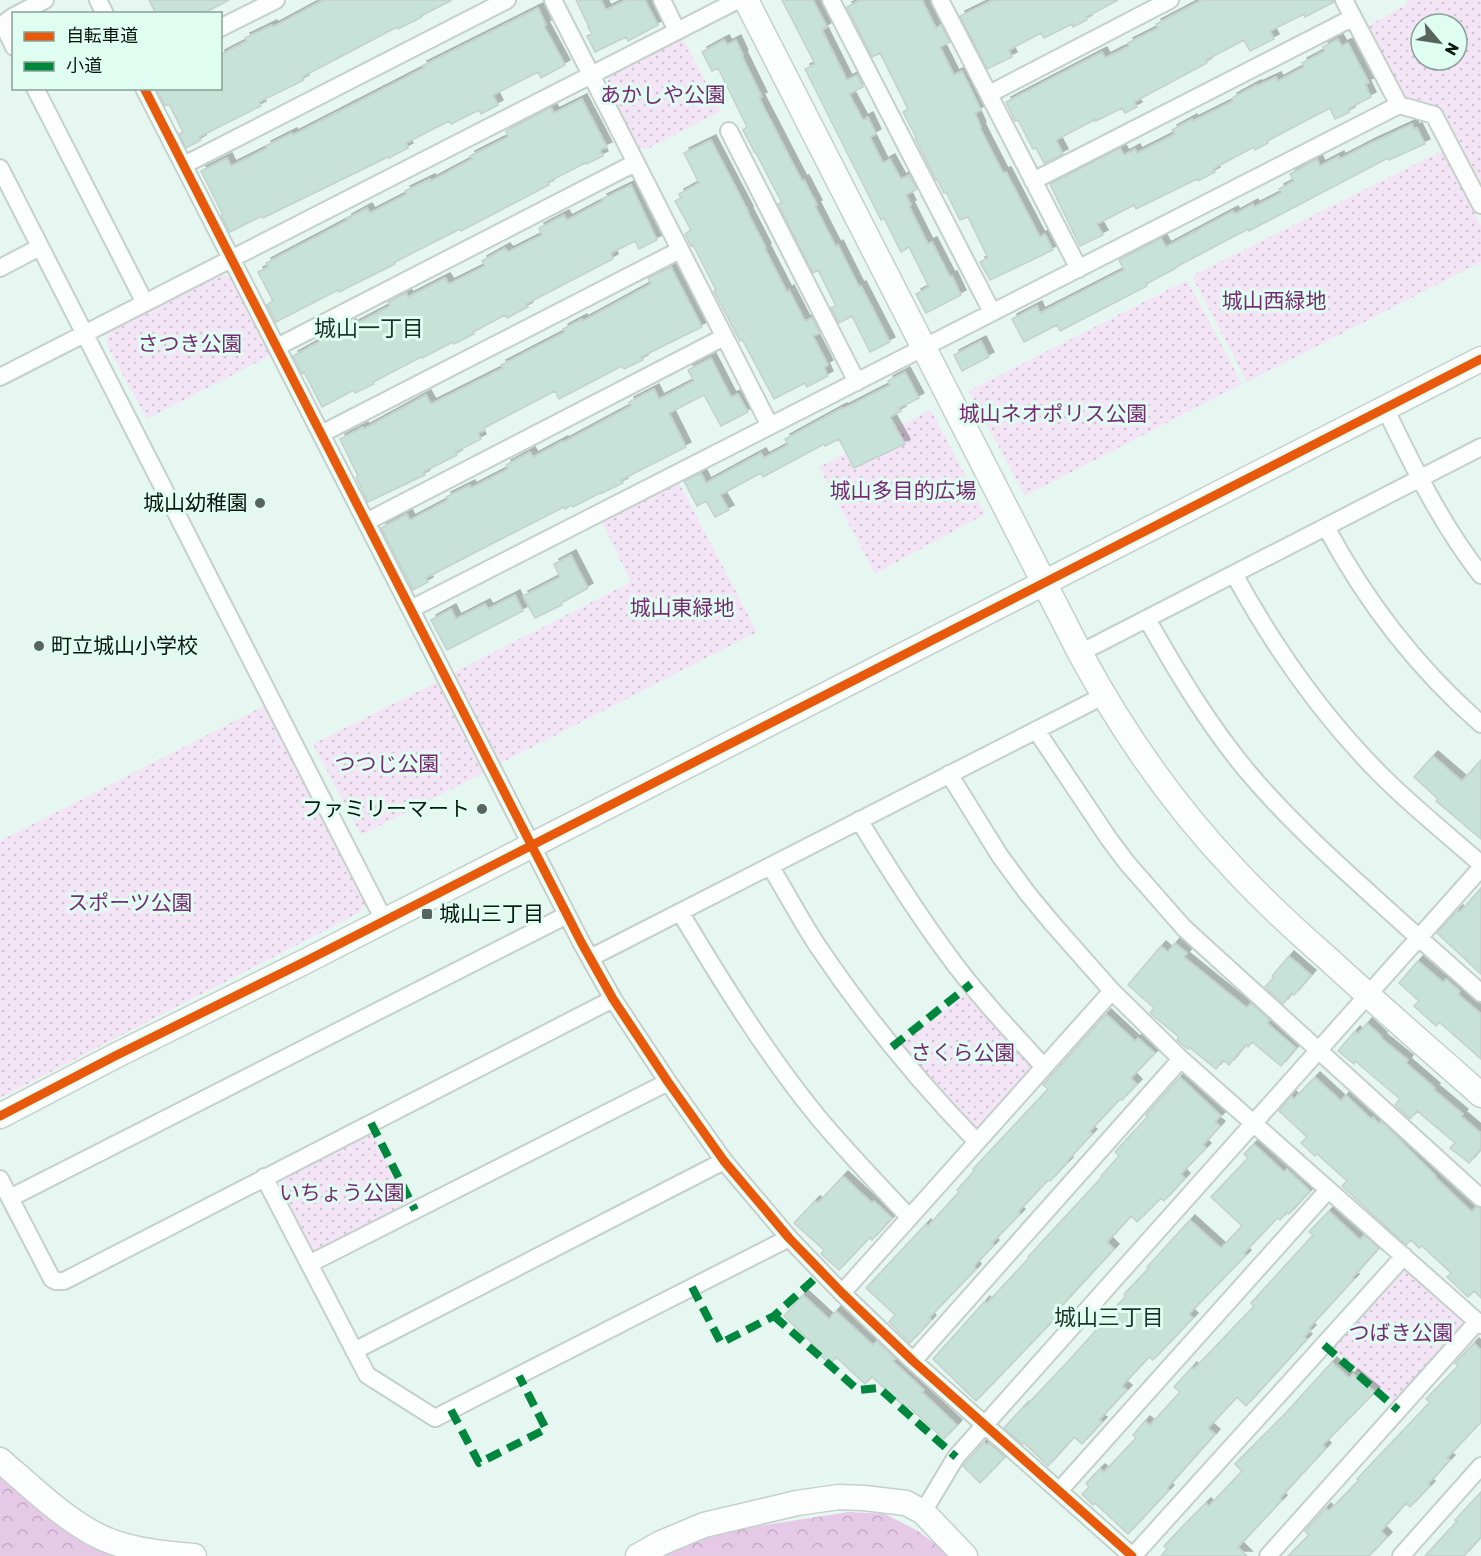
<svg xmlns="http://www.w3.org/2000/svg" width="1481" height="1556" viewBox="0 0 1481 1556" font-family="Rubik,'Noto Sans JP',sans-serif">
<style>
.forest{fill:url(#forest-crowns)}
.park{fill:url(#park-dots);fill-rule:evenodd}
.building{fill:#c7e2d8;stroke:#c4d1cc;stroke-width:1.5;filter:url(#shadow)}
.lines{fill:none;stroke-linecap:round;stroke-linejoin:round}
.street-casing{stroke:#c4d1cb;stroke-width:20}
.secondary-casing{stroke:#c4d1cb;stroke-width:27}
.street{stroke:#fbfefd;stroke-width:16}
.secondary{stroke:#fbfefd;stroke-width:24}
.quiet{stroke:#00873e;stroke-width:8;stroke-dasharray:15 8;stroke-linecap:butt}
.cycleway-casing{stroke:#dffdf1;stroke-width:13}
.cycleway{stroke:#e8590c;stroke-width:9}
.poi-dot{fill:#586460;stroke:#dffdf1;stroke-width:2}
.labels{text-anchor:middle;stroke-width:6;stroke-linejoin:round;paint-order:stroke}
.park-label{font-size:21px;fill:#782b73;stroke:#dffdf1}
.poi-label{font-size:21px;fill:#0b1512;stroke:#dffdf1;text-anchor:end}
.neighbourhood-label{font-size:22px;fill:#1b332b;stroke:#dffdf1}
</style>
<defs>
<pattern id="forest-crowns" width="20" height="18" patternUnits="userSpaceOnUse" patternTransform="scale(1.5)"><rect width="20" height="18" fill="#e6c8e7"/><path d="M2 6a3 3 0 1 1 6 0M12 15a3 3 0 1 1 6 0" fill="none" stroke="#c4abc5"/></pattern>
<pattern id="park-dots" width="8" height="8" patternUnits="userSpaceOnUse" patternTransform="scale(1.5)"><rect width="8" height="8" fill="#f4e5f6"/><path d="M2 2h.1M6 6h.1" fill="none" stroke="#d0c4d2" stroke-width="1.8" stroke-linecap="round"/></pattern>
<filter id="shadow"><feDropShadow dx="5" dy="-5" stdDeviation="0" flood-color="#0004"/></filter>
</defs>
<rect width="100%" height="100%" fill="#e6f6f0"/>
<path class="forest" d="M0 1475 126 1556H0Z
M849 1512 885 1514 918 1531 946 1552 947 1556H662L675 1548 732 1530Z"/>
<path class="park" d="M1407 0H1481V183L1442 108 1406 99 1368 26 1408 4ZM1421 24H1457V60H1421Z
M683 39 721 111 647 149 640 148 637 144 607 86 608 80 611 75Z
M1442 151 1481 226V262L1247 382 1192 276Z
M220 275 228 276 230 277 271 355 147 419 107 345 108 332Z
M1187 280 1242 384 1025 496 969 391Z
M931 410 985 514 875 574 819 467Z
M679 483 757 632 499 764 453 673 631 582 602 522Z
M437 682 483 773 361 835 313 744Z
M264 706 366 902 359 913 0 1098V841Z
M967 992 1030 1063 1032 1067 1030 1072 981 1126 977 1128 969 1124 901 1045Z
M371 1131 409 1205 317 1252 311 1248 278 1183 280 1178Z
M1404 1269 1464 1323 1463 1326 1394 1403 1332 1348 1401 1270Z"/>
<path class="building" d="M149 0H229L202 14H156Z
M323 0H452L421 16 422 17 398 29 397 27 302 77 304 80 259 102 261 106 199 137 201 140 186 148 179 134 183 132 169 104 165 106 156 88H220V55L247 41 245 38 272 25 273 27Z
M576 0H601L606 10 626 0H645L658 25 628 41 626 37 595 52 587 36 592 34 588 27H589Z
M782 0H813L827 27 822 30 847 80 857 75 863 87 849 94 863 120 868 117 876 134 870 137 883 163 890 159 901 179 909 175 917 189 906 195 911 205 909 206 928 244 932 242 950 277 952 276 961 295 926 313 916 294 929 287 909 247 901 252 884 218 881 220 805 69 815 64Z
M860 0H922L936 28 941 25 950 42 940 47 954 75 962 71 981 110 975 113 981 127 980 128 1003 173 1006 172 1040 237 1045 234 1053 250 990 280 980 262 988 258 968 217 960 220 946 192 944 193 937 179 936 180 915 138 916 137 903 112 908 109 880 53 872 57 847 7Z
M993 0H1118L1086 17 1087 20 1073 27 1072 24 1044 38 1041 33 1009 50 1012 57 987 69 960 16Z
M1202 0H1334V2L1305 17 1304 14 1270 31 1274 39 1250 51 1244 40 1206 60 1207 63 1134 102 1137 107 1125 113 1122 108 1096 121V119L1056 140 1063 154 1044 163 1036 148 1033 149 1018 120 1015 121 1006 102 1102 52 1105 58 1129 46 1128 43 1158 28 1156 24Z
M538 8 546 25 544 26 565 65 541 78 538 72 493 95 498 105 481 114 479 110 451 124 449 121 406 143 408 148 389 158 388 157 263 218 262 216 230 232 221 216 223 215 201 171 227 158 231 166 267 148 266 146 292 133 293 135 424 68 422 66Z
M1338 39 1342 46 1348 43 1369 83 1365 84 1371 97 1348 109 1350 112 1335 119 1330 108 1267 141 1268 143 1255 150 1254 147 1220 165 1213 169 1215 172 1198 181 1197 179 1136 209 1134 205 1097 224 1103 235 1080 246 1050 184 1120 148 1124 155 1135 149 1137 153 1175 134 1172 130 1192 119 1193 121 1233 101 1232 98 1256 85 1257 86 1276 77 1278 81 1304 67 1302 63 1325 51 1323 47Z
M724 40 727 45 736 40 743 55 742 56 762 97 759 98 802 181 804 180 817 205 815 206 836 247 838 245 859 287 861 286 890 342 870 352 852 316 839 323 831 308 836 306 818 270 813 273 778 204 782 203 756 153H755L743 130 747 127 718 68 712 71 702 52Z
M582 99 607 147 600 150 603 156 586 164 585 163 548 182 549 185 461 231 460 229 395 262V264L339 292 338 290 276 322 267 305 273 301 258 272 268 267 266 263 348 220 347 219 367 208 370 213 407 194 405 191 430 179 431 181 472 159 470 156 508 137 506 131 538 114 551 107 554 113Z
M1412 124 1414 129 1417 128 1425 144 1389 160 1388 158 1249 231 1248 229 1176 267V268L1146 284 1147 286 1060 331 1057 325 1024 342 1012 319 1037 306 1040 313 1124 270 1119 260 1161 238 1166 247 1233 211 1235 214 1253 204 1254 207 1281 193 1279 189 1294 181 1290 174 1317 159 1320 166 1339 156 1340 159 1371 143Z
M711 140 748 211H747L766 248 765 249 787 292 789 290 805 321 812 318 820 333 813 336 828 365 824 367 828 376 807 387 805 383 774 399 742 339 740 341 714 291 716 290 693 245 691 246 685 234 691 230 675 201 681 198 679 194 699 183 684 153Z
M631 185 657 240 639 249 635 241 611 253 613 259 526 304 528 307 507 318 505 315 473 332 474 334 454 344 453 342 422 358 421 357 373 382 374 384 355 393 354 390 322 407 304 372 302 373 293 356 351 324 352 326 390 306 388 302 406 293 408 297 445 278 449 284 485 266 482 261 505 248 508 252 542 235 539 228 564 215 567 220 603 201 602 199Z
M671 267 702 327 641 357 643 360 624 369 622 366 559 399 555 391 484 428 485 430 478 433 481 439 456 452 457 455 423 472 425 475 368 502 356 477 358 476 340 439 363 427 364 429 426 395 431 404 503 368 501 365 565 332 563 329 582 319 583 321 651 284 648 278Z
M981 341 989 357 962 371 954 355Z
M711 358 731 397 738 394 748 412 721 426 704 395 669 413 686 447 621 480 623 483 602 493V492L573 507 572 505 565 509 564 507 472 554 426 578 428 582 413 590 381 528 407 514 410 520 448 500 446 497 470 485 471 488 508 469 506 465 530 452 533 457 563 441 564 442 631 406 629 402 654 389 659 399 694 381 688 370Z
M905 372 919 398 899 408 901 411 890 417 905 444 854 468 839 439 825 446 824 444 763 477 761 473 720 495 729 510 715 517 706 501 697 506 684 481 701 473 706 483 761 453 764 458 788 445 785 439 842 408 843 409 890 385 888 381Z
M571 555 588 588 561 603 562 605 535 618 523 596 560 577 554 564Z
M515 595 523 611 447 650 431 620 451 609 456 619 485 604 488 609Z
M1433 756 1462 781 1481 760V839L1436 801 1438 799 1414 777Z
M1481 888V974L1437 933 1458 910 1460 912Z
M1175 943 1187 953 1184 957 1247 1008 1251 1003 1270 1020 1267 1023 1296 1048 1281 1066 1252 1042 1248 1047 1246 1044 1229 1065 1223 1060 1216 1069 1189 1047 1188 1049 1177 1040 1179 1037 1150 1013 1154 1008 1128 985 1161 946 1168 952Z
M1289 956 1311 975 1294 995 1292 993 1283 1004 1265 987 1274 977 1272 976Z
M1418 961 1443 982 1446 979 1460 991 1458 994 1481 1014V1059L1439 1022 1436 1026 1414 1006 1419 1001 1399 983Z
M1106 1014 1135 1041 1138 1038 1155 1053 1131 1078 1137 1084 1122 1100 1120 1099 1089 1132 1092 1134 1067 1161 1068 1162 1050 1181 1048 1180 1018 1212 1020 1214 992 1243 994 1245 974 1266 976 1269 929 1318 931 1320 910 1343 889 1322 895 1315 866 1288 926 1224 928 1226 959 1192 957 1190 975 1170 973 1169 1048 1089 1043 1085Z
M1367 1023 1382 1037 1381 1038 1408 1060 1406 1063 1435 1088 1433 1089 1463 1114 1461 1116 1481 1133V1149L1469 1163 1450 1148 1455 1143 1417 1111 1410 1119 1395 1105 1400 1099 1355 1061 1354 1064 1338 1051 1355 1031 1358 1034Z
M1180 1077 1221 1116 1215 1122 1220 1126 1203 1145 1206 1148 1181 1174 1185 1178 1164 1201 1161 1198 1137 1222 1131 1216 1107 1242 1114 1249 1055 1313 1058 1315 1044 1330 976 1401 933 1359 985 1301 987 1303 1029 1258 1028 1257 1050 1233 1102 1177 1101 1176 1119 1156 1115 1152 1148 1116 1146 1115Z
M1315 1077 1341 1101 1346 1095 1371 1119 1373 1117 1379 1124 1381 1121 1436 1176 1435 1177 1472 1212 1476 1207 1481 1208V1298L1474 1291 1468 1297 1447 1277 1451 1273 1422 1246 1419 1248 1411 1240 1406 1245 1342 1186 1347 1181 1317 1154 1315 1156 1301 1143 1307 1137 1279 1111 1291 1096 1294 1099Z
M1254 1144 1284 1172 1287 1169 1310 1191 1289 1214 1287 1212 1280 1220 1277 1218 1244 1253 1246 1255 1189 1314 1193 1318 1174 1338 1153 1360 1149 1357 1122 1386 1127 1390 1099 1420 1102 1422 1082 1444 1074 1437 1048 1466 1024 1443 1022 1444 1004 1428 1024 1406 1025 1407 1072 1357 1097 1329 1096 1328 1126 1296 1124 1294 1149 1268 1147 1267 1190 1220 1221 1248 1242 1226 1211 1197 1248 1158 1244 1154Z
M843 1176 872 1203 874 1201 892 1218 872 1240 870 1237 839 1270 821 1254 824 1250 794 1223 815 1201 818 1203Z
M1329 1211 1360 1240 1364 1235 1379 1248 1352 1278 1354 1279 1309 1328 1311 1330 1304 1337 1307 1339 1246 1406 1237 1397 1208 1428 1215 1434 1167 1488 1169 1490 1128 1534 1095 1503 1093 1505 1082 1494 1089 1487 1086 1483 1100 1469 1104 1472 1136 1438 1133 1435 1145 1421 1150 1425 1180 1392 1174 1387 1192 1367 1194 1369 1254 1306 1251 1303 1313 1235 1309 1232Z
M803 1295 829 1319 836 1311 873 1345 877 1341 895 1359 893 1361 924 1390 922 1392 957 1425 944 1439 909 1407 907 1409 872 1377 865 1384 836 1357 830 1364 811 1347 814 1345 784 1316Z
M1474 1343 1481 1350V1422L1447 1458 1450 1460 1428 1484 1430 1486 1410 1507 1406 1503 1381 1531 1387 1537 1369 1556H1288L1309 1535 1305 1531 1326 1508 1329 1511 1359 1480 1357 1479 1430 1402 1426 1399 1458 1366 1455 1363Z
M1332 1362 1349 1378 1353 1374 1375 1392 1323 1445 1326 1448 1280 1498 1282 1500 1238 1547 1247 1556H1161L1167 1549 1164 1546 1185 1524 1206 1503 1209 1506 1242 1471 1235 1464 1282 1417Z
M984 1442 987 1445 989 1443 1005 1457 980 1483 963 1466Z
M1481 1492V1537L1464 1556H1425L1457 1521 1455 1520Z"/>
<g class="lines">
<g class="street-casing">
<path id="street" d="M98 0 105 14
M553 0 770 426
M662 0 677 31
M831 0 992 312
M940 0 1079 269
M1344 0 1399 105
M18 14 45 0
M14 16 7 21 5 28 14 47
M220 28 276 0
M35 88 145 303
M144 88 581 942 613 999 668 1082 724 1161 789 1238 842 1293 913 1361 1132 1556
M989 94 1170 0
M729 131 857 382
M184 165 507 0
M0 168 384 920
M1033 181 1352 18
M0 268 40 247
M277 347 635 163
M0 377 738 0
M1385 408C1413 466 1441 524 1481 575
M321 434 680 250
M366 522 724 337
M1326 527C1366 602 1417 668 1481 724
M1234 574C1275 649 1321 715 1382 776 1413 807 1448 835 1481 864
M411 609 1399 105 1434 115 1481 205
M1147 619C1177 672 1208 724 1247 771 1283 814 1324 852 1366 890 1404 925 1443 959 1481 993
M1080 653 1481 447
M1036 730 1109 839 1127 863 1184 928 1481 1198
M949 774 1000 856 1028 894 1052 923 1112 991 1181 1059 1481 1325
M859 820C887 866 916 912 948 955 977 995 1011 1031 1044 1067
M770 866C786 892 800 919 817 945 864 1015 918 1081 977 1142
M680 912C722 982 765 1052 817 1116 846 1151 878 1184 909 1217
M590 958 1103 696
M264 1177 367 1375 435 1418 789 1238
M0 1179 52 1279 56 1281H64L613 999
M10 1198 567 915
M309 1264 668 1082
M842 1293 1112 991
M354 1351 724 1161
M913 1361 1181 1059
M1059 1491 1328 1190
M923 1512 956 1457 1481 868
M1133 1556 1404 1256
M1268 1556 1477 1322
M1401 1556 1481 1466"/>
</g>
<g class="secondary-casing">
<path id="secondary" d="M746 0 1080 653C1122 731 1175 807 1236 871 1264 901 1294 929 1325 956 1376 1003 1429 1049 1481 1095
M0 1116 115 1056 306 961 1481 359
M0 1460C28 1484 59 1514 91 1532 122 1550 159 1553 194 1556
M638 1556 661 1543 704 1525 797 1503 839 1497 864 1498 906 1503 923 1512 965 1556"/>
</g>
<use href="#street" class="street"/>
<use href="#secondary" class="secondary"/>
<path class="quiet" d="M892 1047 971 984
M371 1123 415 1210
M692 1287 721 1343 774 1316 822 1272
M774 1316 858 1390 879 1388 956 1457
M1324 1345 1398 1410
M451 1410 479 1463 546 1429 519 1376"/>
<g class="cycleway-casing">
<path id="cycleway" d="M144 88 581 942 613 999 668 1082 724 1161 789 1238 842 1293 913 1361 1132 1556
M0 1116 115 1056 306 961 1481 359"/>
</g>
<use href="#cycleway" class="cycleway"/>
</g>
<g class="poi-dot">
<circle cx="260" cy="503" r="6"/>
<circle cx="39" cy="646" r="6"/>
<circle cx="482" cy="809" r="6"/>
<rect x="421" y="908" width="12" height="12" rx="3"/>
</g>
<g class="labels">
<g class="park-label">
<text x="663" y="102">あかしや公園</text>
<text x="1274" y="308">城山西緑地</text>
<text x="190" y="351">さつき公園</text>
<text x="1053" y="421">城山ネオポリス公園</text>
<text x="903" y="498">城山多目的広場</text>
<text x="682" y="615">城山東緑地</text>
<text x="387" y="771">つつじ公園</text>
<text x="130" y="910">スポーツ公園</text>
<text x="963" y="1060">さくら公園</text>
<text x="342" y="1200">いちょう公園</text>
<text x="1401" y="1340">つばき公園</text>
</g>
<g class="poi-label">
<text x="248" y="510">城山幼稚園</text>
<text x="51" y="653" text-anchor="start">町立城山小学校</text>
<text x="470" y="816">ファミリーマート</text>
<text x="439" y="921" text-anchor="start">城山三丁目</text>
</g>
<g class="neighbourhood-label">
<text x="369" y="336">城山一丁目</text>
<text x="1109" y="1325">城山三丁目</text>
</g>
</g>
<rect x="12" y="12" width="210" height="78" fill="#dffdf1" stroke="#8aa098" stroke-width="1.5"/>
<rect x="24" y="32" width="30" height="9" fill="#e8590c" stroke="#8aa098" stroke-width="1.5"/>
<text x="66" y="42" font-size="18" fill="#0b1512">自転車道</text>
<rect x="24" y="62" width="30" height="9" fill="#00873e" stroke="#8aa098" stroke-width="1.5"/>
<text x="66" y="72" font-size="18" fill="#0b1512">小道</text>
<g transform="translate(1439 42) rotate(119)"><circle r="28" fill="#dffdf1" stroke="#8aa098" stroke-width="1.5"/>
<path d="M0-4.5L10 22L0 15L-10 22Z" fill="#586460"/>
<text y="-9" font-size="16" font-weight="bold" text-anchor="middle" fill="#0b1512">N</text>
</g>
</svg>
